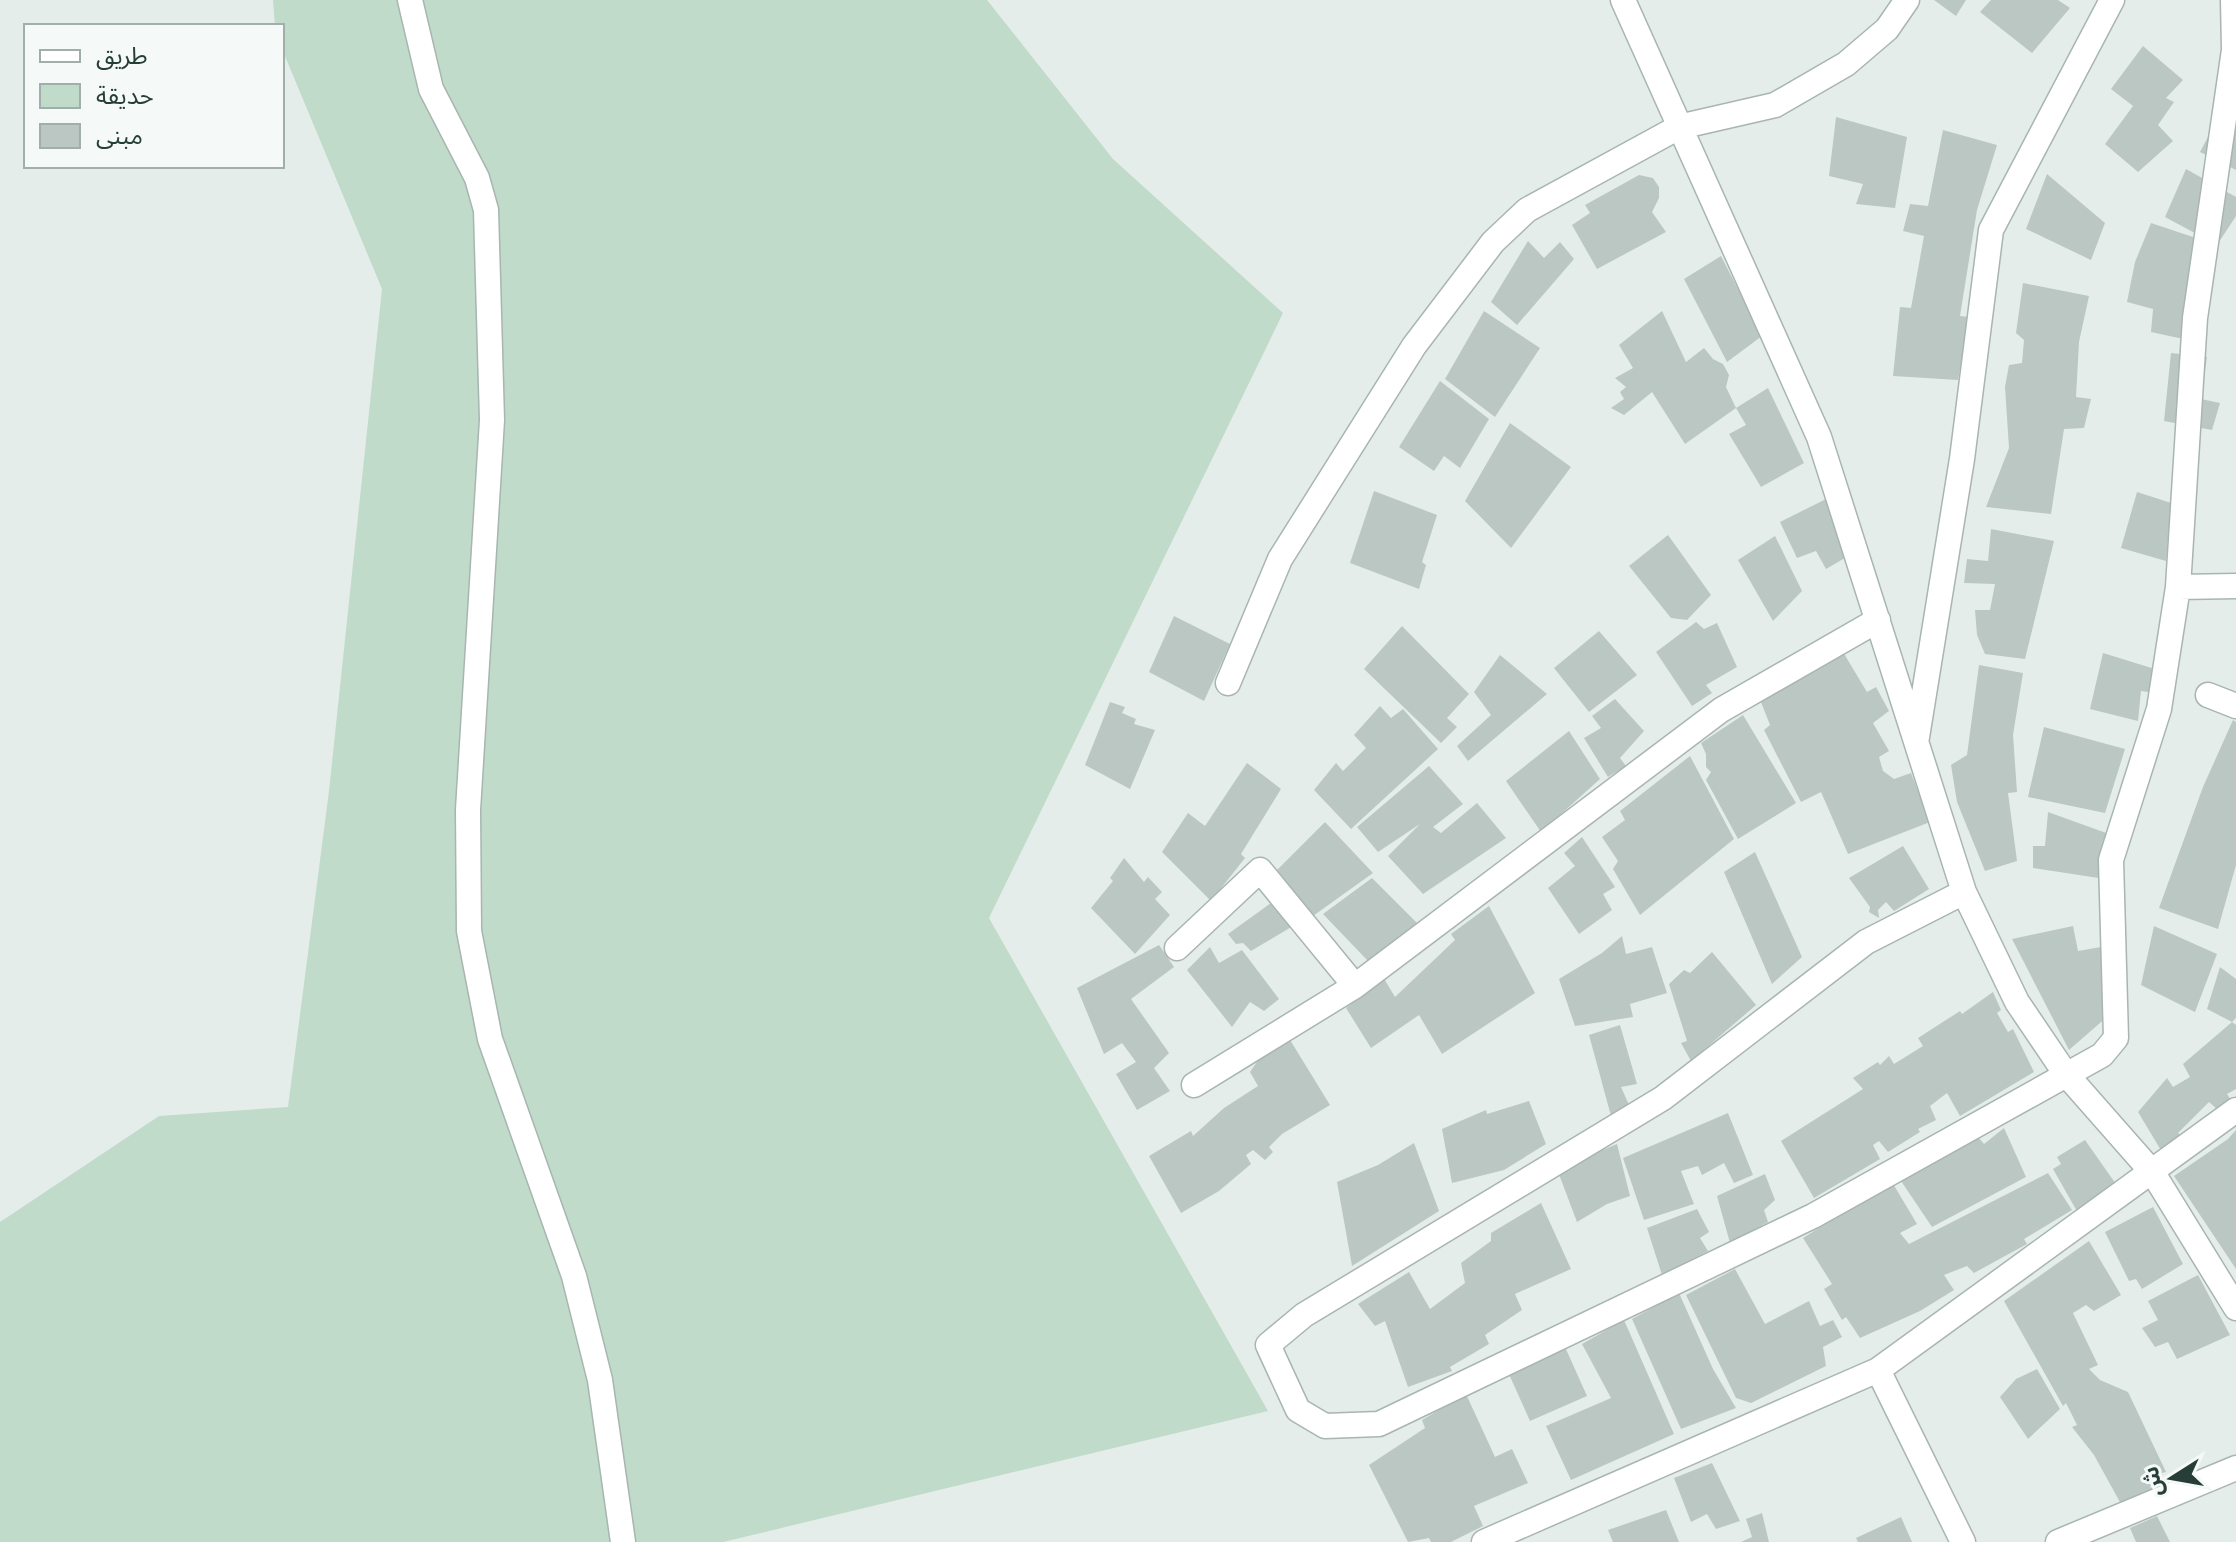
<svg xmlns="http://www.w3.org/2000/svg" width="2236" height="1542" viewBox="0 0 2236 1542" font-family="'Nunito Sans','Noto Sans Arabic',sans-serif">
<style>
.green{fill:#c1dbca}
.building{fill:#bbc7c3}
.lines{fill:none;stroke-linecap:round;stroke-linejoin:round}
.street-casing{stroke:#a8b5b1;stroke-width:27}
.street{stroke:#fff;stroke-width:24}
</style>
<rect width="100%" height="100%" fill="#e5edea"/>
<path class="green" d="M273 0H987L1113 159 1283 313 989 918 1268 1411 723 1542H0V1222L159 1116 288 1107 329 791 382 289 282 49V26H275Z"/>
<path class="building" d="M1934 0H1966L1956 16Z
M1991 0H2058L2070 8 2032 53 1980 12Z
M2143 46 2183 80 2166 98 2174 102 2158 125 2173 141 2138 172 2105 144 2133 106 2111 89Z
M2236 84V170L2200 152Z
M1836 117 1907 137 1895 208 1856 204 1863 184 1829 176Z
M1943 130 1997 145 1977 210 1960 316 1969 317 1958 380 1893 376 1900 307 1911 308 1924 236 1903 231 1910 204 1928 206Z
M2186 169 2236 197V216L2217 245 2188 340 2151 332 2153 309 2127 302 2135 262 2151 223 2217 245 2165 217Z
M2047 174 2105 223 2091 260 2026 229Z
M1639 175 1653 178 1659 187V198L1652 212 1666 232 1597 269 1572 225 1590 213 1585 205Z
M1528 241 1544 258 1560 242 1574 259 1517 325 1491 302Z
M1721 256 1762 336 1727 362 1684 279Z
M2023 283 2089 296 2079 342 2076 397 2091 399 2084 428 2064 429 2051 514 1986 507 2009 448 2005 387 2009 365 2022 363 2024 340 2016 333Z
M1484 311 1540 348 1495 417 1445 379Z
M1662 311 1686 362 1704 348 1713 359 1723 364 1729 375 1726 387 1736 408 1685 444 1652 392 1624 415 1611 408 1624 399 1620 392 1626 387 1615 378 1633 368 1619 345Z
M2171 353 2207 357 2201 399 2220 403 2212 430 2164 421Z
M1440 381 1489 419 1460 468 1444 456 1434 471 1399 447Z
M1768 388 1804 463 1761 487 1729 434 1746 425 1736 408Z
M1510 423 1571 467 1511 548 1465 501Z
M1374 491 1437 515 1422 562 1426 565 1419 589 1350 563Z
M2137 492 2190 509 2183 533 2168 538 2166 561 2121 548Z
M1832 496 1850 555 1826 569 1816 551 1797 558 1780 522Z
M1991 529 2054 541 2025 659 1985 654 1977 635 1975 610H1990L1995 584 1964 583 1967 559 1988 561Z
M1668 535 1711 595 1687 620 1671 618 1629 566Z
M1775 536 1802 591 1773 621 1738 560Z
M1174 616 1230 644 1204 701 1149 672Z
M1696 622 1704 629 1717 623 1737 667 1706 685 1712 693 1692 706 1656 652Z
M1402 626 1469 694 1447 718 1457 727 1441 743 1364 669Z
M1599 631 1637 675 1589 712 1554 668Z
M1840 647 1867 692 1876 687 1889 711 1873 723 1889 751 1879 757 1883 771 1894 779 1911 773 1930 822 1848 854 1821 792 1801 802 1764 730 1770 725 1759 697Z
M2103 653 2171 674 2166 695 2141 691 2138 721 2090 709Z
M1500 655 1547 694 1468 761 1457 746 1491 715 1474 692Z
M1979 665 2023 673 2013 735 2017 792 2008 793 2017 861 1985 871 1957 802 1951 765 1967 755Z
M1615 699 1644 731 1620 758 1626 766 1608 777 1584 738 1601 728 1592 716Z
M1110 702 1125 707 1122 713 1136 719 1134 724 1155 730 1130 789 1085 765Z
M1380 706 1391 718 1403 709 1438 749 1351 829 1314 790 1336 763 1343 771 1366 748 1354 735Z
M1743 715 1796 803 1738 839 1706 780 1711 772 1706 767V754L1701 743Z
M2233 720 2236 722V865L2218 929 2159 908 2203 787Z
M2044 727 2125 749 2105 813 2028 797Z
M1569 731 1600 779 1541 832 1506 781Z
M1690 756 1734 839 1640 915 1613 869 1618 861 1602 837 1625 820 1620 811Z
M1247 763 1281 789 1241 854 1245 858 1211 901 1162 852 1188 813 1205 826Z
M1429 766 1463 804 1433 827 1441 833 1477 803 1506 838 1423 894 1388 856 1420 824 1378 852 1357 827Z
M2048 812 2109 834 2105 879 2033 868V846H2045Z
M1325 822 1373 873 1313 916 1277 870Z
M1582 837 1615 887 1603 894 1612 910 1579 934 1548 888 1575 866 1564 853Z
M1903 846 1929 889 1894 911 1886 902 1878 910 1879 918 1869 912 1870 907 1849 878Z
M1755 852 1802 957 1772 984 1724 872Z
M1124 858 1144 882 1148 877 1162 892 1155 899 1170 915 1135 954 1091 908 1113 881 1110 878Z
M1372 878 1419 925 1368 961 1323 914Z
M1275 900 1293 926 1251 951 1243 943 1236 944 1228 934Z
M1489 906 1535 993 1442 1054 1419 1015 1371 1048 1346 1008 1383 977 1395 997 1455 940 1451 934Z
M2073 926 2078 951 2118 944 2108 1016 2069 1050 2012 939Z
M2154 926 2217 954 2195 1012 2141 985Z
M1622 936 1626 954 1652 947 1667 993 1630 1004 1633 1017 1575 1026 1559 979 1602 953Z
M1159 945 1174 967 1131 999 1169 1053 1154 1068 1170 1091 1137 1110 1116 1074 1136 1062 1122 1043 1104 1054 1077 988Z
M1210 947 1219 963 1242 950 1279 999 1264 1011 1250 1002 1232 1027 1187 970Z
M1712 952 1756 1005 1691 1061 1681 1043 1687 1041 1669 984 1684 970 1690 973Z
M2220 967 2236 979V1018L2232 1022 2236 1025V1089L2227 1094 2231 1100 2219 1111 2209 1102 2178 1133 2187 1140 2165 1157 2138 1112 2167 1078 2173 1087 2190 1077 2183 1064 2232 1022 2207 1009Z
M1993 992 2001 1010 1997 1013 2008 1032 2013 1029 2034 1072 1960 1116 1947 1093 1930 1106 1936 1120 1918 1129 1920 1132 1888 1152 1879 1141 1873 1145 1880 1159 1814 1198 1781 1141 1863 1089 1853 1078 1878 1062 1880 1065 1889 1056 1894 1064 1923 1046 1918 1038 1960 1011 1962 1014Z
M1620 1025 1637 1084 1621 1087 1630 1107 1611 1116 1589 1035Z
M1287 1035 1330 1105 1282 1134 1269 1147 1273 1152 1265 1160 1253 1150 1246 1155 1251 1164 1219 1191 1181 1213 1149 1156 1191 1131 1193 1136 1224 1108 1258 1086 1250 1072 1261 1056Z
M1529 1101 1546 1144 1504 1170 1452 1183 1442 1129 1486 1110 1487 1114Z
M1728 1113 1753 1175 1734 1183 1724 1163 1702 1175 1698 1166 1681 1171 1694 1204 1644 1220 1623 1158Z
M2004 1128 2026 1177 1932 1227 1897 1175 1972 1130 1984 1144Z
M2236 1130V1269L2174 1176 2228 1139Z
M2085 1140 2118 1187 2078 1213 2053 1169 2061 1164 2057 1157Z
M1414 1143 1439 1211 1352 1266 1337 1182 1378 1165Z
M1617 1144 1630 1196 1607 1204 1577 1222 1557 1169Z
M2048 1173 2072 1210 2024 1239 2027 1244 1974 1273 1967 1266 1944 1275 1954 1290 1920 1311 1860 1338 1846 1317 1842 1320 1824 1289 1832 1284 1803 1238 1892 1182 1917 1224 1900 1233 1909 1244Z
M1765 1174 1775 1200 1764 1210 1768 1222 1730 1243 1717 1196Z
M1541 1203 1571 1269 1515 1294 1522 1310 1485 1335 1489 1344 1450 1367 1452 1371 1408 1387 1385 1321 1375 1326 1358 1304 1409 1272 1430 1309 1465 1283 1461 1263 1491 1241V1233Z
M2153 1207 2183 1264 2142 1289 2136 1279 2129 1281 2105 1232Z
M1697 1209 1709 1232 1700 1238 1708 1251 1662 1275 1647 1228Z
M2089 1241 2121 1295 2094 1311 2086 1305 2073 1313 2098 1365 2089 1369 2100 1380 2128 1392 2166 1472 2146 1477 2153 1488 2121 1504 2094 1455 2072 1427 2077 1425 2066 1403 2063 1406 2004 1301Z
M1735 1269 1765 1324 1809 1301 1820 1326 1833 1320 1842 1337 1823 1347 1826 1366 1751 1403 1736 1398 1686 1295Z
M2198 1275 2230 1335 2177 1359 2168 1342 2155 1347 2142 1328 2158 1320 2148 1301Z
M1679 1293 1713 1369 1736 1408 1681 1429 1632 1319Z
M1624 1320 1674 1434 1571 1480 1546 1426 1611 1398 1582 1344Z
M1565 1347 1587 1396 1530 1421 1508 1372Z
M2037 1369 2060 1409 2028 1439 2000 1397 2016 1379Z
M1466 1394 1495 1457 1512 1449 1528 1483 1474 1506 1483 1526 1451 1542H1431L1429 1538 1408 1542 1369 1465 1425 1428 1422 1420Z
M1712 1463 1740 1521 1716 1529 1707 1514 1691 1522 1674 1478Z
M1666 1510 1679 1542H1613L1608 1530Z
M1762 1513 1769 1542H1741L1752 1537 1746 1519Z
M2157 1516 2170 1542H2136L2130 1528Z
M1901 1517 1912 1542H1858L1856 1538Z"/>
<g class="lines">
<g class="street-casing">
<path id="street" d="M410 0 431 89 477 178 486 210 492 420 468 810 469 931 490 1039 574 1276 600 1380 623 1542
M1623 0 1819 437 1964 892 2017 1002 2065 1073 2153 1173 2236 1308
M2178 587 2236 586
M1228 683 1280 559 1414 346 1493 242 1527 210 1679 127 1775 105 1846 64 1887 29 1907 0
M2208 695 2236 706
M1917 737 1962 459 1991 230 2112 0
M1964 892 1866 942 1663 1098 1304 1315 1268 1345 1298 1410 1325 1426 1379 1424 1813 1216 2102 1055 2116 1038 2111 860 2159 709 2178 587 2195 318 2234 50 2233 0
M1177 948 1260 870 1355 986
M1194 1085 1355 986 1721 710 1878 620
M1878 1370 1963 1542
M1484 1542 1878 1370 2236 1110
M2058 1542 2236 1468"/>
</g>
<use href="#street" class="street"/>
</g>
<rect x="24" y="24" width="260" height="144" fill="#f5f9f8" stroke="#a2aeab" stroke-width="2"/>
<rect x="40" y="50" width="40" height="12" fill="#ffffff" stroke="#a2aeab" stroke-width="2"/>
<text x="96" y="64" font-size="24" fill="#263d38">طريق</text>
<rect x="40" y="84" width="40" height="24" fill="#c1dbca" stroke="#a2aeab" stroke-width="2"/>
<text x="96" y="104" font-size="24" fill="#263d38">حديقة</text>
<rect x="40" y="124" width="40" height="24" fill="#bbc7c3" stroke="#a2aeab" stroke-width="2"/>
<text x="96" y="144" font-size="24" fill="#263d38">مبنى</text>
<g transform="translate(2172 1478) rotate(259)" stroke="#f5f9f8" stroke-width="6" paint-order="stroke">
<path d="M0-6L14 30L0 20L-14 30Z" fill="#263d38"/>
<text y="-12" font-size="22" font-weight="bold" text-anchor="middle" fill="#263d38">ش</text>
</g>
</svg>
